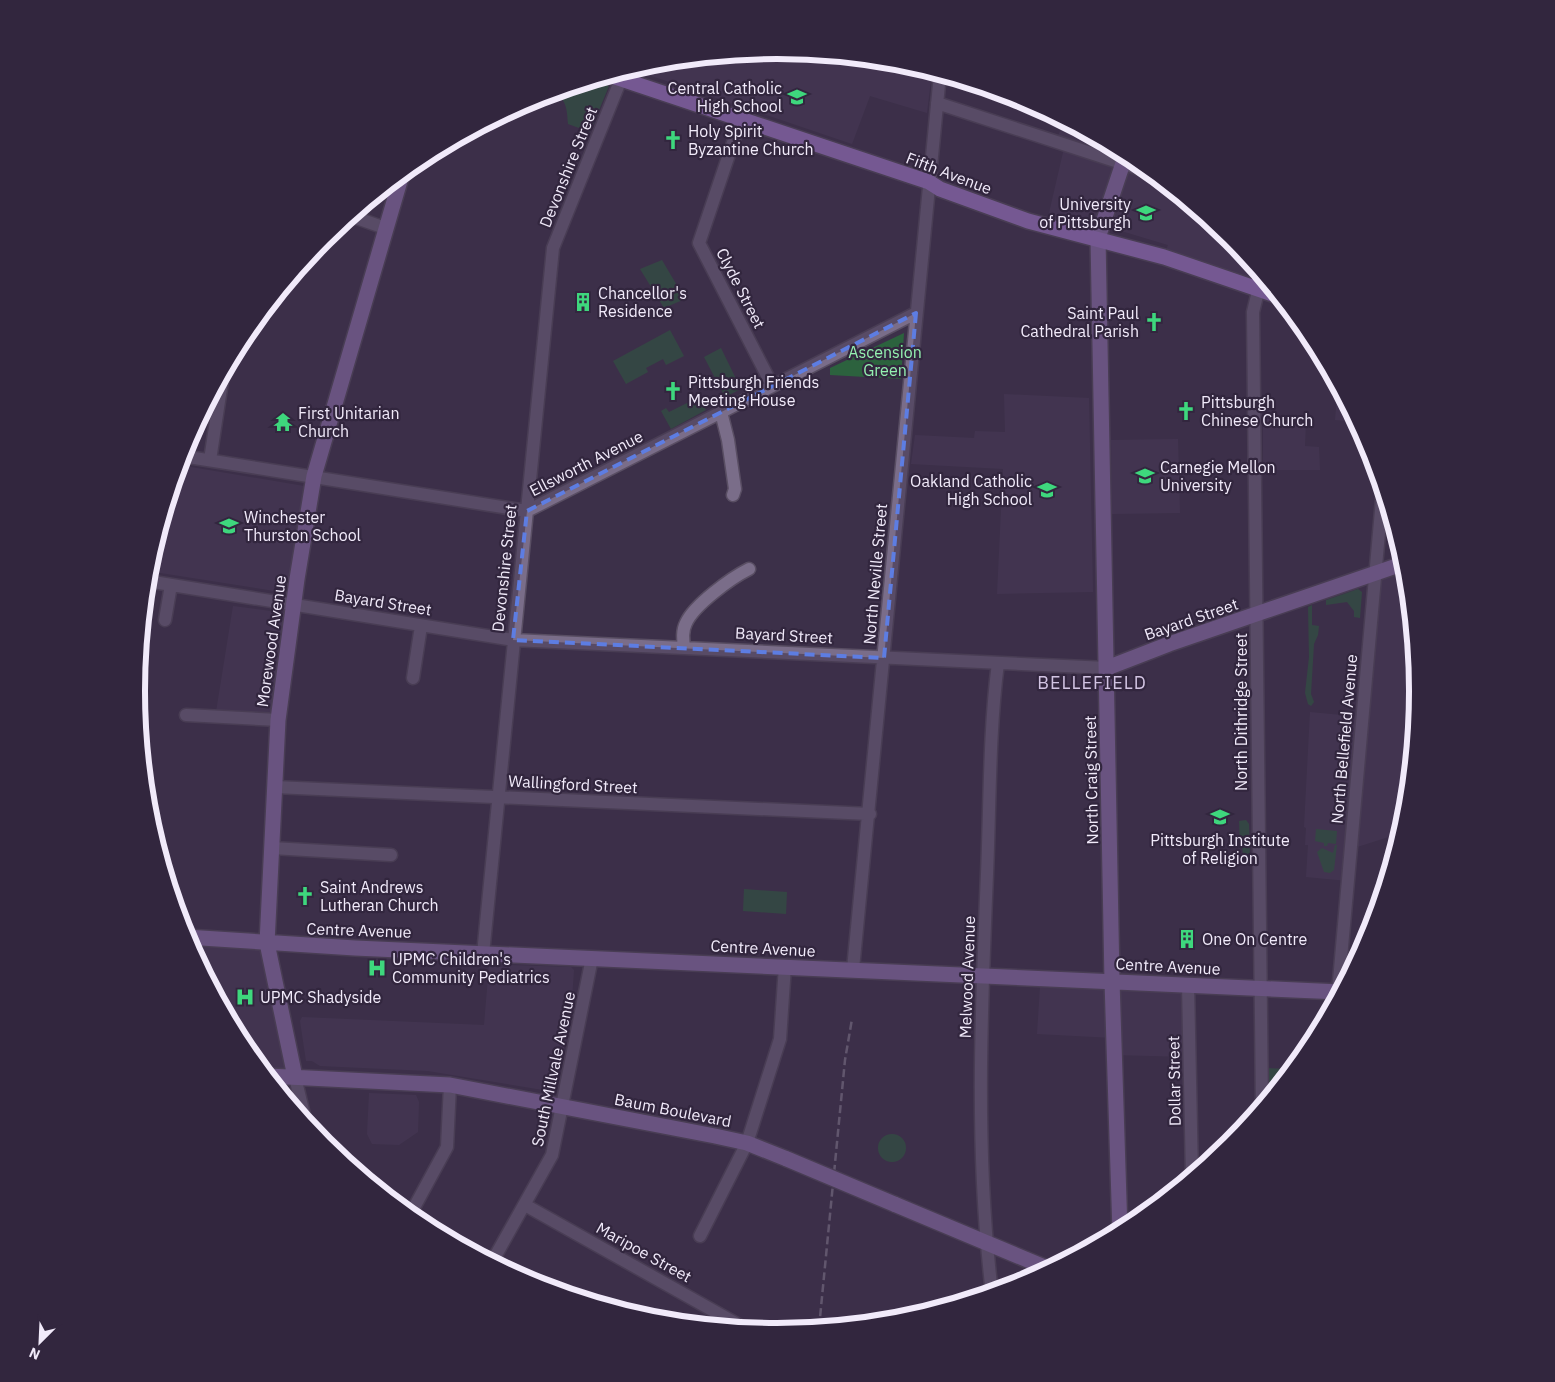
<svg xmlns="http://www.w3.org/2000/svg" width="1555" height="1382" viewBox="0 0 1555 1382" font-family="'IBM Plex Sans',sans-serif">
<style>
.built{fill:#4a3b5a}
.green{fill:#2c623e}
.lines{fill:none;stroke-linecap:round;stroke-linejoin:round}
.minor-casing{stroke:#594e63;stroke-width:15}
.major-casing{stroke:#594e63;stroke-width:18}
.highway-casing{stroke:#594e63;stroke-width:18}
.minor{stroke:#7a6d89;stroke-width:12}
.major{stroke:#a07fc3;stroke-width:15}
.highway{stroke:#ba8bea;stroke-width:15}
.rail{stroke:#8f859a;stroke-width:2.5;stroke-dasharray:8 4;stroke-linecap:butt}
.major-bridge-casing{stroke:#594e63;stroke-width:18;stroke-linecap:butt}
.major-bridge{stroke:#a07fc3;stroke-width:15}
.marked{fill:none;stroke:#5d7de2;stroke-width:4;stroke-dasharray:10 6;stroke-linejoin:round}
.labels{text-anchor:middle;stroke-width:4.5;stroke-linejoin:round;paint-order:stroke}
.poi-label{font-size:16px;fill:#f1eafa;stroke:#32263e;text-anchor:start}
.street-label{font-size:16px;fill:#f1eafa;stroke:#32263e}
.park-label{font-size:16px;fill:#94f1b0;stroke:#32263e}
.neighbourhood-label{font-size:18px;letter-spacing:1px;fill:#d2c4e3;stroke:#32263e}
.rim{fill:none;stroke:#f1eafa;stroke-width:6}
</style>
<rect width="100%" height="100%" fill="#3c3049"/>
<path class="built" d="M778 50 903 62 932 71 927 113 870 96 852 144 631 69 653 62Z
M1064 121 1125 154 1097 239 1046 226 1065 144 1056 141Z
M1132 157 1231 238 1278 296 1164 257 1168 245 1108 227Z
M1338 386 1357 422 1335 420Z
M1004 394 1089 398 1093 592 997 594 1003 469 911 464 915 435 974 438 975 431 1005 432Z
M1263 419 1306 421 1305 446 1319 447 1320 470H1263Z
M1178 439 1180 513 1112 514 1111 440Z
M179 465 304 486 287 593 148 571Z
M1406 566 1418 691 1406 816 1401 833 1351 849 1348 881 1306 877 1308 845H1305L1306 828 1304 827 1310 712 1362 717 1375 573Z
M233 606 285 613 270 714 216 712Z
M191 947 261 948 289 1070 262 1068 244 1047Z
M505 965 571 967 574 970 571 1014 555 1092 428 1071 320 1066 312 1061H306L300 1021 302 1017 484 1025 489 966 505 967Z
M1112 981 1188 985 1189 1057 1115 1055 1114 1038 1037 1034 1040 987 1099 990Z
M369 1093 416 1095 419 1102 418 1132 399 1145 372 1144 367 1134Z"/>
<path class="green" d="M593 80 609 86 590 132 568 124C567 111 567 100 555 93Z
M662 260 685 299 664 308 640 269Z
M670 330 684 356 666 365 663 359 646 368 648 372 626 384 613 361Z
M904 333 901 379 830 375V368Z
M721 348 741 389 725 397 704 357Z
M699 397 706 410 671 429 661 411 666 408 669 412Z
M1358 589 1362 592 1360 618 1354 617V611L1347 602 1326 605V600Z
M1312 605V625L1319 626 1318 635 1314 644 1311 694 1314 702 1311 706 1308 704 1305 693 1309 657 1308 607Z
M1246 820 1249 824 1250 856H1243L1242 846H1240L1239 821Z
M1316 829 1337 831 1336 844 1328 843 1327 846H1324V843L1315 841Z
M1335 845H1337L1334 870 1330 873 1324 872 1317 852 1322 848 1333 853Z
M744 889 787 892 786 914 743 911Z
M1262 1068 1292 1069 1272 1094H1262Z
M878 1148a14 14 0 1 1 28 0a14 14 0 1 1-28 0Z"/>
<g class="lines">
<g class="minor-casing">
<path id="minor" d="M937 103 1152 173
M741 119 699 243 772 385
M351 216 385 228
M1262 275 1253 312 1262 1106
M721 412 728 440 735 489 733 495
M182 456 527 511 916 313
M210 460 223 375
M147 581 513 640 1107 668
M165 620 171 585
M684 647C683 639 682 631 686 623 694 605 731 578 749 569
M413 678 421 626
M186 715 278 720
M275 787 870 814
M272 848 391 855
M483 954 553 248 621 79
M853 969 940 74
M1188 985 1192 1176
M1338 992 1383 488
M295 1077 306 1123
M525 1205 746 1329
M410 1215 447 1147 450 1085
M700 1236 747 1143 780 1039 785 966
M492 1262 552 1155 592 958
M992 1293C975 1154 981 1014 987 874 990 804 989 732 998 663"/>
</g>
<g class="major-casing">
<path id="major" d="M1107 668 1169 644 1405 563
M186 937 355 948 1340 992
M268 1076 450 1085 715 1136 747 1143 787 1159
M295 1077 267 943 278 720 297 579 314 476 402 174
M894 1204 1049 1269
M1120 1232 1112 981 1098 238 1126 154"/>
</g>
<g class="highway-casing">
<path id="highway" d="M609 75 929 182 940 189 1028 221 1164 257 1278 296"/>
</g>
<use href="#minor" class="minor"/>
<use href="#major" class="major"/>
<use href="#highway" class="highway"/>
<path class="rail" d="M819 1328 845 1060 852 1019"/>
<g class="major-bridge-casing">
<path id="major-bridge" d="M787 1159 894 1204"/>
</g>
<use href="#major-bridge" class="major-bridge"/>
</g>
<path d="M0 0H1555V1382H0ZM916 313 884 658 513 640 527 511Z" fill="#3c3049" fill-opacity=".55" fill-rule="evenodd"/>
<path class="marked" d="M916 313 884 658 513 640 527 511Z"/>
<defs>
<g id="school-bare" transform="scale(1.5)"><path d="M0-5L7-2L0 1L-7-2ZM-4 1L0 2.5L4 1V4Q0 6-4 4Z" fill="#3ed77d" stroke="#32263e" stroke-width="2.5" paint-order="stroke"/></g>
<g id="church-bare" transform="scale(1.5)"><path d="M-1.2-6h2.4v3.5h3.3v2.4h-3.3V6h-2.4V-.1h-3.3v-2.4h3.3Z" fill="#3ed77d" stroke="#32263e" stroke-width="2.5" paint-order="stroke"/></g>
<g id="university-bare" transform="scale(1.5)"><path d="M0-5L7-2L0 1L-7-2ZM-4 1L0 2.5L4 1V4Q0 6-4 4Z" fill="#3ed77d" stroke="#32263e" stroke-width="2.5" paint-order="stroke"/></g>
<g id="building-bare" transform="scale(1.5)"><path d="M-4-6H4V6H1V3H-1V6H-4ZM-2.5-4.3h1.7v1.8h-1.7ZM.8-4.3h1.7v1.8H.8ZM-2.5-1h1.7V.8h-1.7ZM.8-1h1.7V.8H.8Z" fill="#3ed77d" stroke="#32263e" stroke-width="2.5" paint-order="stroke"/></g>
<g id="temple-bare" transform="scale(1.5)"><path d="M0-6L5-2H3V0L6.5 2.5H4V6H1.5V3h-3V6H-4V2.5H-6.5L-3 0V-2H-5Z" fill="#3ed77d" stroke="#32263e" stroke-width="2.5" paint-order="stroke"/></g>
<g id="hospital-bare" transform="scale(1.5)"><path d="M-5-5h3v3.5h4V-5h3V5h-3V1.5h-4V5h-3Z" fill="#3ed77d" stroke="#32263e" stroke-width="2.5" paint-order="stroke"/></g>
</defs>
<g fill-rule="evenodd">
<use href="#school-bare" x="797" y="97"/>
<use href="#church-bare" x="673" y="140"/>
<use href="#university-bare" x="1146" y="213"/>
<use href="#building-bare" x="583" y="302"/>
<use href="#church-bare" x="1154" y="322"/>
<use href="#church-bare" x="673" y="391"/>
<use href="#church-bare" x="1186" y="411"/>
<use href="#temple-bare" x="283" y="422"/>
<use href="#university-bare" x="1145" y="476"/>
<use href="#school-bare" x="1047" y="490"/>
<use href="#school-bare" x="229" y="526"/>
<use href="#school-bare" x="1220" y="817"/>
<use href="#church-bare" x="305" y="896"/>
<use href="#building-bare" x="1187" y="939"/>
<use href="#hospital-bare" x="377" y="968"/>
<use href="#hospital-bare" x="245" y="997"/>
</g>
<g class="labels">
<g class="poi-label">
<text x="782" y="94" text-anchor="end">Central Catholic<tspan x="782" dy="18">High School</tspan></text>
<text x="688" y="137">Holy Spirit<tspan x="688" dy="18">Byzantine Church</tspan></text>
<text x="1131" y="210" text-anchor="end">University<tspan x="1131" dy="18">of Pittsburgh</tspan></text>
<text x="598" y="299">Chancellor's<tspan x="598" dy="18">Residence</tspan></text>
<text x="1139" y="319" text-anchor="end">Saint Paul<tspan x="1139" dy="18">Cathedral Parish</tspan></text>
<text x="688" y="388">Pittsburgh Friends<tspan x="688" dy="18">Meeting House</tspan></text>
<text x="1201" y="408">Pittsburgh<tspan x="1201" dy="18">Chinese Church</tspan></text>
<text x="298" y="419">First Unitarian<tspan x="298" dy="18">Church</tspan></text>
<text x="1160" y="473">Carnegie Mellon<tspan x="1160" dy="18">University</tspan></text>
<text x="1032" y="487" text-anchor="end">Oakland Catholic<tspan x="1032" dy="18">High School</tspan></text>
<text x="244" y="523">Winchester<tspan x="244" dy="18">Thurston School</tspan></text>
<text x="1220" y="846" text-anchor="middle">Pittsburgh Institute<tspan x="1220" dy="18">of Religion</tspan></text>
<text x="320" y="893">Saint Andrews<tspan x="320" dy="18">Lutheran Church</tspan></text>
<text x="1202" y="945">One On Centre</text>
<text x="392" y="965">UPMC Children's<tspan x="392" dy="18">Community Pediatrics</tspan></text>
<text x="260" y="1003">UPMC Shadyside</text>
</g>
<g class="street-label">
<text transform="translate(568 167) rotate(-68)" y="6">Devonshire Street</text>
<text transform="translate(949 173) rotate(21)" y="6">Fifth Avenue</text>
<text transform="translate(741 288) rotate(63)" y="6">Clyde Street</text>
<text transform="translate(586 463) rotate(-27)" y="6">Ellsworth Avenue</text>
<text transform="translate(504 568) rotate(-84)" y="6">Devonshire Street</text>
<text transform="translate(875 574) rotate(-85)" y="6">North Neville Street</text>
<text transform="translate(383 602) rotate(9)" y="6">Bayard Street</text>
<text transform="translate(1191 619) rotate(-19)" y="6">Bayard Street</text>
<text transform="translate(784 635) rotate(3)" y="6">Bayard Street</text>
<text transform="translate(271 641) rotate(-82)" y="6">Morewood Avenue</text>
<text transform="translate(1241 712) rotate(-90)" y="6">North Dithridge Street</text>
<text transform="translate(1344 739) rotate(-85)" y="6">North Bellefield Avenue</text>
<text transform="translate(1091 780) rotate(-91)" y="6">North Craig Street</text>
<text transform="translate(573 784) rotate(3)" y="6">Wallingford Street</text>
<text transform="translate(359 930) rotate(2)" y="6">Centre Avenue</text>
<text transform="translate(763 948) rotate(3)" y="6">Centre Avenue</text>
<text transform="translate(1168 966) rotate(3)" y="6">Centre Avenue</text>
<text transform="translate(967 977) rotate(-88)" y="6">Melwood Avenue</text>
<text transform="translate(553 1069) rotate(-78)" y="6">South Millvale Avenue</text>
<text transform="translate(1174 1081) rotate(-91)" y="6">Dollar Street</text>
<text transform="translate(673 1110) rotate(11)" y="6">Baum Boulevard</text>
<text transform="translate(644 1252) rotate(29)" y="6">Maripoe Street</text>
</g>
<g class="park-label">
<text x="885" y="358">Ascension<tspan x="885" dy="18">Green</tspan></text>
</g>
<g class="neighbourhood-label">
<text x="1092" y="689">BELLEFIELD</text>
</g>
</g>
<path d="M0 0H1555V1382H0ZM145 691a632 632 0 1 1 1264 0a632 632 0 1 1-1264 0Z" fill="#32263e" fill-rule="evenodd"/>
<path class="rim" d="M145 691a632 632 0 1 1 1264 0a632 632 0 1 1-1264 0Z"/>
<g transform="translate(40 1342) rotate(204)" stroke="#32263e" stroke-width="4" paint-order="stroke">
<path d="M0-4L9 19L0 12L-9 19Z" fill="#f1eafa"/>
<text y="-8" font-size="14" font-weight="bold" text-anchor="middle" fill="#f1eafa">N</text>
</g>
</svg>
